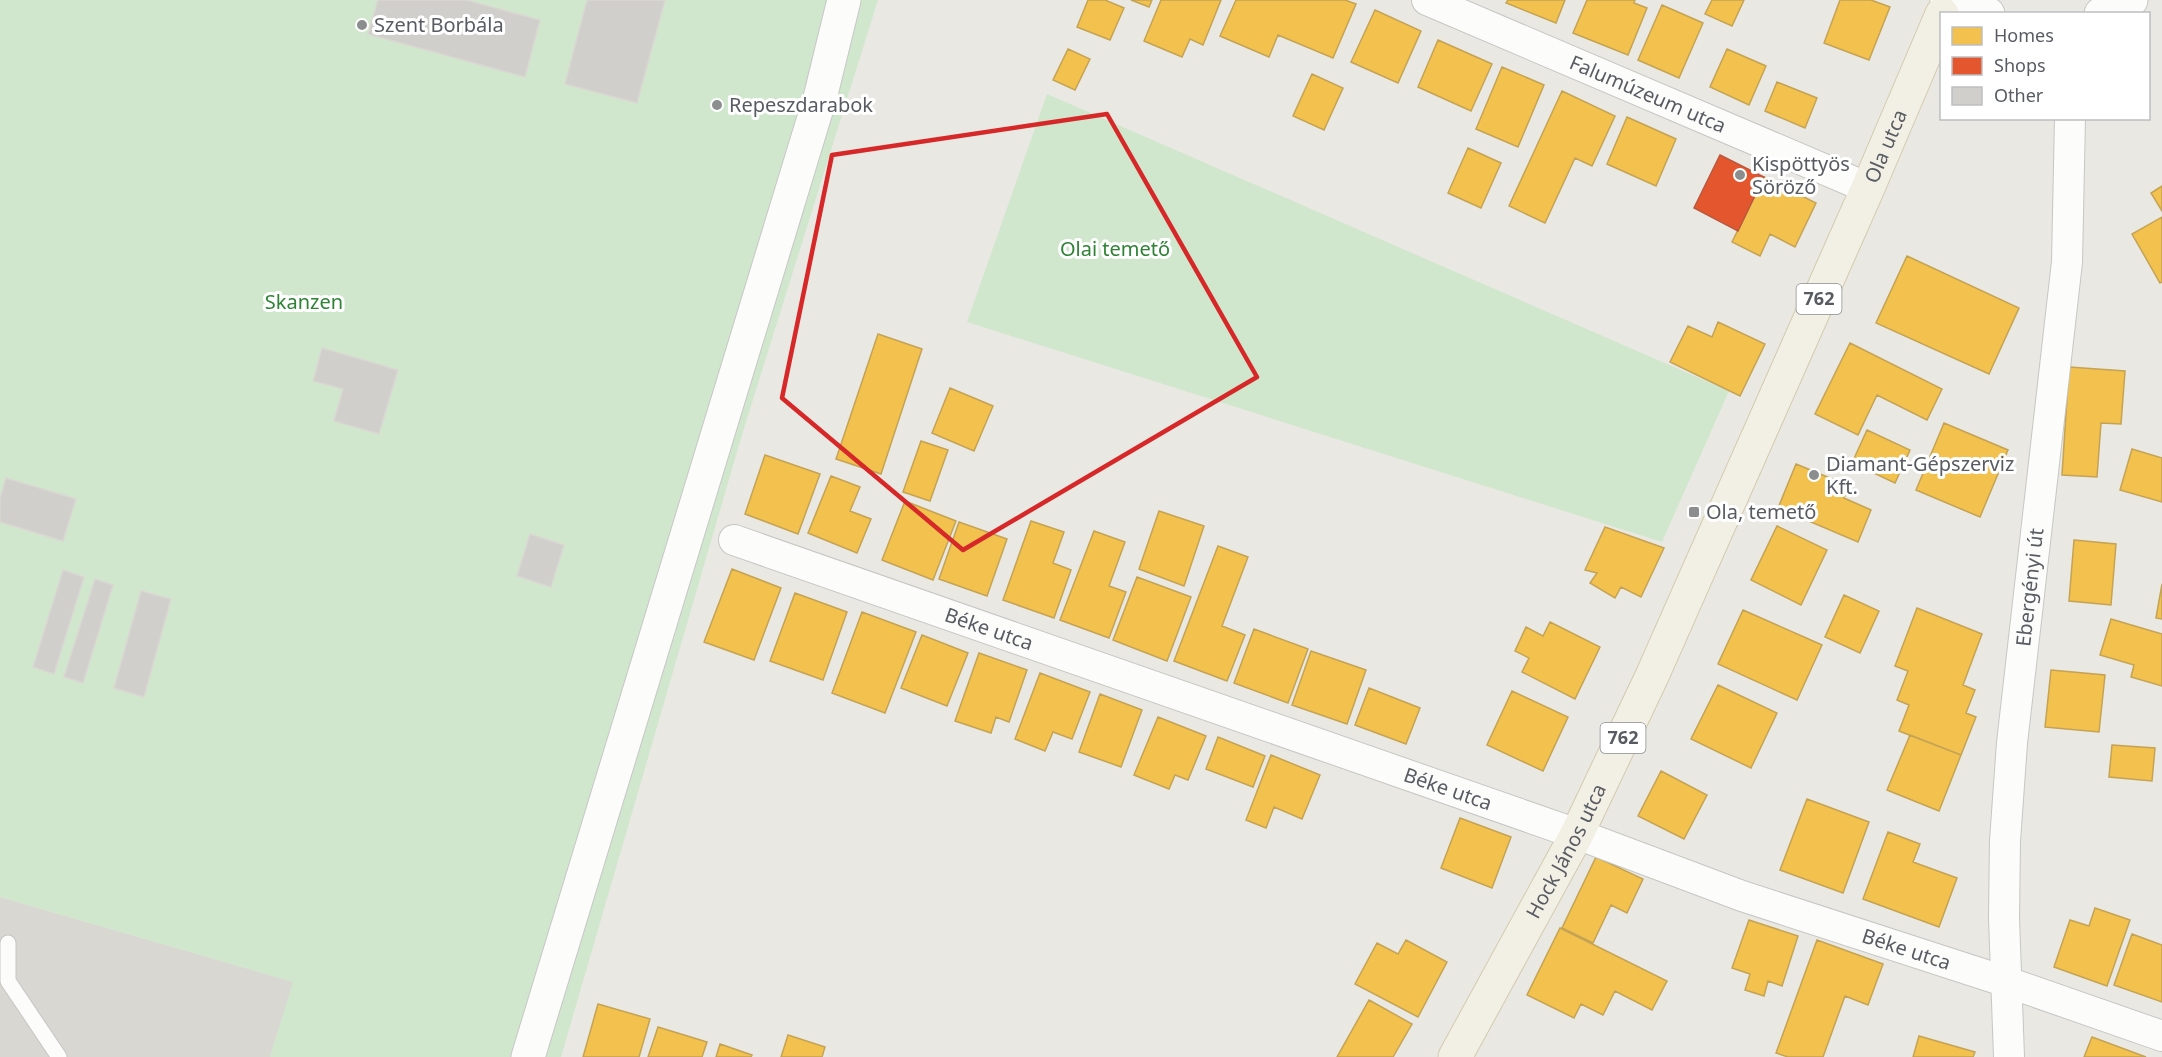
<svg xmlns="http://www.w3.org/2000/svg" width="2162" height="1057" viewBox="0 0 2162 1057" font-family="'Noto Sans',sans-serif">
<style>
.industrial{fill:#d9d7d2}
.green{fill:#d0e7cd}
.homes{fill:#f2c14e;stroke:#c4a354;stroke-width:1.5}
.shops{fill:#e4572e;stroke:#ba583e;stroke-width:1.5}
.building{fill:#d0cfcc;stroke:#dad7d2;stroke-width:1.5}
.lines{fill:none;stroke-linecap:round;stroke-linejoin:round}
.lane-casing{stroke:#c6c6c5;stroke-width:17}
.street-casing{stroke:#c6c6c5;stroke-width:32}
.secondary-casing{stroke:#c7c7c6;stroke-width:35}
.primary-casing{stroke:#d3caae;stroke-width:35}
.lane{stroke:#fcfcfb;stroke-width:15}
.street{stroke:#fcfcfb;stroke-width:30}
.secondary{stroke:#fcfcfb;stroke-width:33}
.primary{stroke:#f2f0e5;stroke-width:33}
.marked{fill:none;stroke:#d62828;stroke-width:4.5;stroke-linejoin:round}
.poi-dot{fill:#8b8d8f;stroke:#fff;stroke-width:2}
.labels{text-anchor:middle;stroke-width:6;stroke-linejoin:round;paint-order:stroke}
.shield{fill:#fff;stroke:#8a8d91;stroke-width:1.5}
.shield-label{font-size:18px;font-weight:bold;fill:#585c62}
.poi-label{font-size:20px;fill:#585c62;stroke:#fff;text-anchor:start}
.street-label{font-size:20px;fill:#585c62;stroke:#fff}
.park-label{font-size:20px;fill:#2e8335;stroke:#fff}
</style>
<rect width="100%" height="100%" fill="#eae8e2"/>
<path class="industrial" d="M0 897 294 982 270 1057H0Z"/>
<path class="green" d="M0 0H878L741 438 561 1057H270L293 982 0 897Z
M1047 94 1729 391 1662 542 967 322Z"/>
<path class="homes" d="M1088 0H1105L1124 8 1110 40 1077 27Z
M1131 0H1152L1149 7Z
M1161 0H1221L1203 45 1190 39 1182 57 1144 41Z
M1236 0H1345L1356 4 1333 58 1278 35 1269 57 1220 36Z
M1508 0H1565L1556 23 1506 3Z
M1587 0H1635L1634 3 1647 8 1628 55 1573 33Z
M1712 0H1744L1732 26 1705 14Z
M1840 0H1871L1890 7 1869 60 1824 43Z
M1662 5 1703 23 1679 78 1638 60Z
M1375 10 1421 31 1398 83 1351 62Z
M1438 40 1492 64 1471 111 1418 87Z
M1068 49 1090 59 1075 90 1053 80Z
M1727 49 1766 66 1749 105 1710 87Z
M1502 67 1544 85 1518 147 1476 129Z
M1312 74 1343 88 1324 130 1293 116Z
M1777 82 1817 98 1805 128 1765 111Z
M1562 91 1615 116 1592 166 1575 158 1545 223 1509 206Z
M1627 117 1676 139 1656 186 1607 164Z
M1468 148 1501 163 1481 208 1448 193Z
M1764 177 1816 203 1795 247 1770 234 1760 256 1732 242Z
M2162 186V211L2151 193Z
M2162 217V282L2160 283 2132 234Z
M1907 256 2019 308 1989 374 1876 323Z
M1718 322 1765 344 1740 396 1670 362 1688 326 1712 337Z
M878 334 922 349 881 474 836 459Z
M1850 343 1942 389 1927 420 1877 395 1858 435 1815 414Z
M2069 367 2125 371 2121 424 2101 423 2097 477 2062 475Z
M950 388 993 406 974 451 932 433Z
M1944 423 2008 450 1980 517 1916 490Z
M1867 430 1910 450 1895 483 1852 463Z
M921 441 948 450 930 501 903 492Z
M2132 449 2162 458V502L2120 490Z
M765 455 820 474 798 534 745 514Z
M1796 464 1849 486 1844 498 1871 510 1858 542 1778 508Z
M831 476 860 487 850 511 871 519 857 553 808 533Z
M905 501 956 521 933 580 882 560Z
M1159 511 1204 526 1184 586 1139 569Z
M1031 521 1064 532 1053 563 1071 570 1054 618 1003 600Z
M959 522 1007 539 987 596 939 579Z
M1777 526 1827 550 1801 605 1751 580Z
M1605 527 1664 548 1641 597 1621 587 1615 598 1590 583 1597 573 1585 570Z
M1094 531 1125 542 1109 586 1126 592 1109 638 1060 620Z
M2074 540 2116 544 2111 605 2069 601Z
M1218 546 1248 557 1222 626 1245 635 1227 681 1174 661Z
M732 569 781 588 754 660 704 642Z
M1137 577 1191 597 1167 661 1113 640Z
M2162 584V619L2156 618Z
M795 593 847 612 823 680 770 661Z
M1844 595 1879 611 1860 653 1825 637Z
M1917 608 1982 634 1963 685 1975 690 1966 713 1976 717 1961 755 1899 731 1909 705 1897 700 1908 671 1895 666Z
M1743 610 1822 645 1797 700 1718 664Z
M862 612 916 632 885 713 832 693Z
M2111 619 2162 634V686L2131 677 2134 665 2100 655Z
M1550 622 1600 647 1575 699 1522 672 1529 658 1515 651 1526 627 1543 636Z
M1254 629 1308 649 1288 703 1234 683Z
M922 635 968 653 947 706 901 688Z
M1311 651 1366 670 1347 724 1292 705Z
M979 653 1027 670 1009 722 996 717 991 733 955 721Z
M2051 670 2105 675 2099 732 2045 727Z
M1040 673 1090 692 1072 739 1053 732 1045 751 1015 739Z
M1718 685 1777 713 1751 768 1691 739Z
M1369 688 1420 708 1406 744 1355 725Z
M1512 691 1568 717 1543 771 1487 745Z
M1100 694 1142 710 1121 767 1079 752Z
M1158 717 1206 736 1188 780 1175 775 1169 789 1134 775Z
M1910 735 1961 755 1939 811 1887 790Z
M1218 737 1265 756 1253 787 1206 769Z
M2112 745 2155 748 2152 781 2109 777Z
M1271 755 1320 775 1302 819 1274 807 1266 828 1246 820Z
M1661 771 1707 795 1684 839 1638 816Z
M1807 799 1869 822 1843 893 1780 870Z
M1460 818 1511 837 1492 888 1441 868Z
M1888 832 1920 844 1913 862 1957 878 1939 927 1863 899Z
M1596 857 1643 879 1627 913 1611 905 1593 943 1562 928Z
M2095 908 2130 920 2107 986 2054 967 2070 920 2089 926Z
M1749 920 1798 936 1782 986 1768 981 1764 996 1745 990 1750 974 1732 968Z
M1560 928 1667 981 1652 1010 1615 991 1603 1015 1581 1004 1574 1018 1527 995Z
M2132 934 2162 945V1002L2114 985Z
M1406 940 1447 962 1418 1017 1355 984 1377 943 1398 954Z
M1817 940 1883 964 1868 1005 1845 996 1823 1057H1788L1776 1053Z
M1369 1000 1412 1024 1393 1057H1337Z
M598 1004 650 1019 639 1057H583Z
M658 1027 707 1042 702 1057H648Z
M788 1035 825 1047 822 1057H781Z
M1919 1036 1975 1052 1973 1057H1913Z
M2092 1037 2146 1057H2084Z
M720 1044 752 1055 751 1057H716Z"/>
<path class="shops" d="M1720 155 1764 177 1738 231 1694 208Z"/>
<path class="building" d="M378 0H466L540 20 525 77 368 34Z
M587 0H665L637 103 565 84Z
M322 348 398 370 379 434 334 421 343 389 313 381Z
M6 478 76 499 63 541 0 522V498Z
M530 534 564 545 551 587 517 576Z
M63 570 84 577 54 674 33 667Z
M95 579 113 585 83 683 64 677Z
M141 591 171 599 144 697 114 688Z"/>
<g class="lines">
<g class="lane-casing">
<path id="lane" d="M8 943V981L59 1057"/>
</g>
<g class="street-casing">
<g id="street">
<path id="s1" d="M1427 0 1868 188"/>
<path id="s2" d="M734 540 1577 834 1742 896 2007 982 2162 1036"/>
<path id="s3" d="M2009 1057 2004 918 2005 841 2012 743 2067 262 2070 118"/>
</g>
</g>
<g class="secondary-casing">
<path id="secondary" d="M1947 0 1988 14
M2101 14 2131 0
M528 1057 820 98 844 0"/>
</g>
<g class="primary-casing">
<g id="primary">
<path id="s4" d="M1455 1057 1577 834 1652 676 1868 188 1942 14"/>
</g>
</g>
<use href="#lane" class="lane"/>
<use href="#street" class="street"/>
<use href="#secondary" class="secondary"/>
<use href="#primary" class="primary"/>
</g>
<path class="marked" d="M1107 114 1257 377 963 550 782 398 832 155Z"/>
<g class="poi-dot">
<circle cx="362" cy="25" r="6"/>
<circle cx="717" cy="105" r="6"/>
<circle cx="1740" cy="175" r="6"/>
<circle cx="1814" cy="475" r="6"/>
<rect x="1688" y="506" width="12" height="12" rx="3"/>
</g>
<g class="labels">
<g class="shield">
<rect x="1796.5" y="284" width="45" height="30" rx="4.5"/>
<rect x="1600.5" y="723" width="45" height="30" rx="4.5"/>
</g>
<g class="shield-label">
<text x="1819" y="305">762</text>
<text x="1623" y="744">762</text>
</g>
<g class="poi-label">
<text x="374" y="32">Szent Borbála</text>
<text x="729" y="112">Repeszdarabok</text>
<text x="1752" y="171">Kispöttyös<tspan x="1752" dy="23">Söröző</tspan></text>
<text x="1826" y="471">Diamant-Gépszerviz<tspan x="1826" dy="23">Kft.</tspan></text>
<text x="1706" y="519">Ola, temető</text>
</g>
<g class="street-label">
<text dy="7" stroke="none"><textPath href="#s1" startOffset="240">Falumúzeum utca</textPath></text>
<text dy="7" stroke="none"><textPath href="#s4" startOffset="1008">Ola utca</textPath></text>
<text dy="7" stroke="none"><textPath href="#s3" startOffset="471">Ebergényi út</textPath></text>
<text dy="7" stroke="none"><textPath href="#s2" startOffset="270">Béke utca</textPath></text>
<text dy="7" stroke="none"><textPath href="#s2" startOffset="756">Béke utca</textPath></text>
<text dy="7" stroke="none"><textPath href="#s4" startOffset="234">Hock János utca</textPath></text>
<text dy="7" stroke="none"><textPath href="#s2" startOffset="1242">Béke utca</textPath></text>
</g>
<g class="park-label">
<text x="1115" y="256">Olai temető</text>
<text x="304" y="309">Skanzen</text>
</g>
</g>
<rect x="1940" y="12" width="210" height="108" fill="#ffffff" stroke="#bcbec0" stroke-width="1.5"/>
<rect x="1952" y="27" width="30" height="18" fill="#f2c14e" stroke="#bcbec0" stroke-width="1.5"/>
<text x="1994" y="42" font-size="18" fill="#585c62">Homes</text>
<rect x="1952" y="57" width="30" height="18" fill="#e4572e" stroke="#bcbec0" stroke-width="1.5"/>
<text x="1994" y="72" font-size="18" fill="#585c62">Shops</text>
<rect x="1952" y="87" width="30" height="18" fill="#d0cfcc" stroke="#bcbec0" stroke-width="1.5"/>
<text x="1994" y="102" font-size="18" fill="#585c62">Other</text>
</svg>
